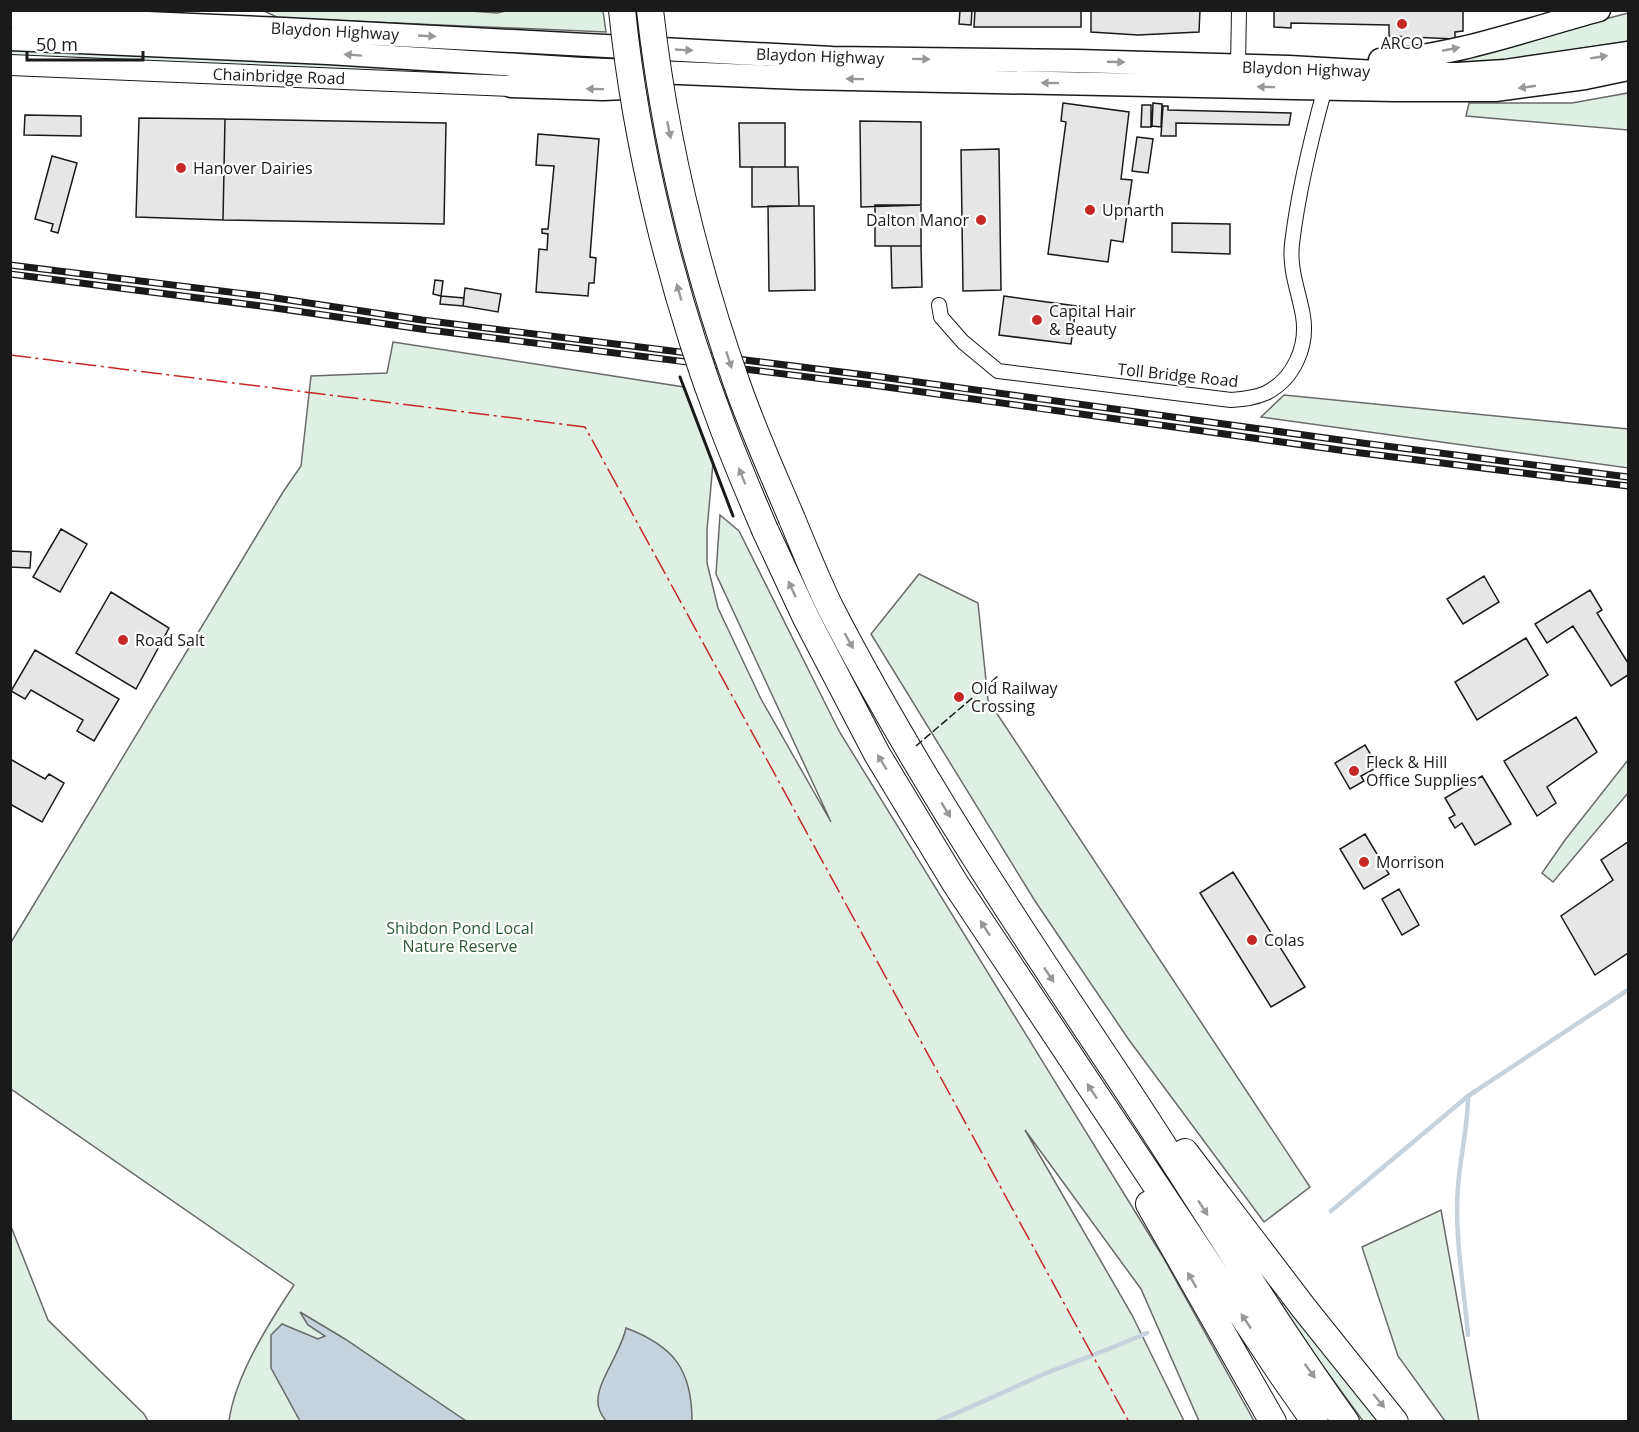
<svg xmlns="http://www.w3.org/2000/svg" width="1639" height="1432" viewBox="0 0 1639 1432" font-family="'Open Sans',sans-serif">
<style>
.green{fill:#e0efe3;stroke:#6a6a6a;stroke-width:1.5}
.water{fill:#c6d2dc;stroke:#6a6a6a;stroke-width:1.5}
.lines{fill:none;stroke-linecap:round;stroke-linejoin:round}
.stream{stroke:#c6d2dc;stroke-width:4.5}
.building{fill:#e6e6e6;stroke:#1a1a1a;stroke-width:1.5}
.street-casing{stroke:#1a1a1a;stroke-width:16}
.secondary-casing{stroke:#1a1a1a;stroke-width:22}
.primary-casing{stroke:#1a1a1a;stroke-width:25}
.highway-casing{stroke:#1a1a1a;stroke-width:28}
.street{stroke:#fff;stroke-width:14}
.secondary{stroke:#fff;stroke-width:20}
.primary{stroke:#fff;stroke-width:22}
.highway{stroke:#fff;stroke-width:26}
.rail-casing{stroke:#1a1a1a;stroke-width:7}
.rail{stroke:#fff;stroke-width:4.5;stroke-dasharray:14;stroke-linecap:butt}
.highway-bridge-casing{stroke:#1a1a1a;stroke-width:28;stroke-linecap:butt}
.highway-bridge{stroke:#fff;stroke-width:26}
.fence{stroke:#1a1a1a;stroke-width:1.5;stroke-dasharray:8 3;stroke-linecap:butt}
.wall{stroke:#1a1a1a;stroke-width:3}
.power{stroke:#c62828;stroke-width:1.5;stroke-dasharray:21 4.5 3 4.5;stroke-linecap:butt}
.oneway{fill:#989898}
.poi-dot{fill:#c62828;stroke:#fff;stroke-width:2}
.labels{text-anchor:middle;stroke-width:4.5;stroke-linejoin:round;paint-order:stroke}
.street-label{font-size:16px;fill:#1a1a1a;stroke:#fff}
.poi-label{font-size:16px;fill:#1a1a1a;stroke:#fff;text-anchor:start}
.park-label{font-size:16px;fill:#2b5a34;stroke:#fff}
</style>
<rect width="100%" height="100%" fill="#fff"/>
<path class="green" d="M458 10 497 13 510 10 603 11 606 32 279 18 264 11Z
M1628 13V41L1487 63 1459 65 1451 60Z
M11 49C211 57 411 66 611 83L11 57Z
M1628 93V130L1466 116 1469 103H1572Z
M393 342 684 387 713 463 707 530V563L718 608 761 699 831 822 716 574 720 515 739 531 839 731 1163 1257 1254 1421H1199L1141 1289 1025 1130 1132 1315 1184 1421H229C235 1376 269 1323 294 1285L11 1089 10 944 283 492 301 466 311 376 387 373Z
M1284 395 1628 429V468L1261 417Z
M919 574 978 603 988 700 1310 1187 1264 1222 1129 1040 1035 901 871 634Z
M1628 760V793L1553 882 1542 873 1565 840Z
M1441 1210 1479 1421H1445L1398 1356 1362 1247Z
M10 1224 48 1320 144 1414 148 1421H11Z
M1285 1302 1380 1421H1363L1279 1306Z"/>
<path class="water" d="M300 1312 345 1339 466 1421H300L271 1368V1335L282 1324 318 1339 325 1336 308 1325Z
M626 1328C674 1346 692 1370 692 1421H606C602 1416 597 1407 598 1399 599 1379 621 1352 626 1328Z"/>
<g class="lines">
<path class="stream" d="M1468 1096C1468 1127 1460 1157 1458 1187 1454 1233 1464 1288 1468 1335
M1331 1211 1468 1096 1628 990
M935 1422C972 1407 1008 1390 1044 1374 1079 1360 1113 1348 1147 1333"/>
</g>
<path class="building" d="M960 10H972L971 25 959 24Z
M975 10H1081V27H974Z
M1091 10H1200L1199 32 1138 35 1091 32Z
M1274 10H1463V31L1455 32V39L1389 36V25L1291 23V28L1274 27Z
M1063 103 1129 112 1121 179 1132 180 1123 242 1111 240 1108 262 1048 254 1066 122 1061 121Z
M1153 103 1162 104 1161 127 1152 126Z
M1142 105H1151V127H1141Z
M1163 106H1168V110L1291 113 1289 125 1176 123V136H1161Z
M25 115 81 116V136L24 135Z
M139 118 225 119 223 220 136 217Z
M225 119 446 123 444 224 223 220Z
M860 121 921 122V205L861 207Z
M739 123H785V167H740Z
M538 134 599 139 590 257 596 258 594 283H589L588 296 536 292 539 249 547 250 548 234 542 233V229H548L554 166 536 165Z
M1137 137 1153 139 1148 173 1132 171Z
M999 149 1001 290 963 291 961 150Z
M52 156 77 163 58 233 51 231 53 224 35 219Z
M752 167H798L799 206 752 207Z
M875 205H921V246H875Z
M768 206H814L815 290 769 291Z
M1172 223 1230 224V254L1172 252Z
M891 246H921L922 287 892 288Z
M435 280 443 281 441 296 433 294Z
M465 288 501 294 498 312 463 306Z
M441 296 464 298 463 306 440 304Z
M1004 296 1076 306 1071 344 999 335Z
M61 529 87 544 60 592 33 577Z
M10 551 31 552 30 568 10 567Z
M1484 576 1499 602 1463 624 1447 599Z
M1590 590 1602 610 1597 613 1628 663V675L1611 686 1573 626 1547 643 1535 624Z
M111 592 169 628 136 689 76 653Z
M1526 638 1548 675 1477 720 1455 682Z
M35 650 119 699 94 741 77 731 83 720 31 690 25 699 11 691Z
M1576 717 1597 752 1547 787 1556 803 1537 816 1504 761Z
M1365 745 1378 767 1361 776 1364 781 1350 789 1335 763Z
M10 759 45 779 49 774 64 783 42 822 10 804Z
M1482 776 1511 824 1475 845 1462 823 1455 828 1449 818 1455 815 1445 798Z
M1365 834 1389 874 1364 889 1340 849Z
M1628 842V953L1595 975 1561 916 1613 880 1601 860Z
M1233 872 1305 987 1271 1007 1200 893Z
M1399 889 1419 925 1402 935 1382 899Z"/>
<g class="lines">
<g class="street-casing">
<path id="street" d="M1238 66 1239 10
M939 305 941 317 963 342 998 371 1231 400C1243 399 1255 398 1266 393 1294 379 1308 346 1303 316 1299 292 1289 270 1292 244 1298 192 1311 139 1325 88"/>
</g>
<g class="secondary-casing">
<path id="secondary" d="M10 65 511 86"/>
</g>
<g class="primary-casing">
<path id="primary" d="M10 17 284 29 832 58 1077 61 1289 67 1394 73 1457 74 1505 71 1628 53
M10 39 328 53 582 69 800 78 1395 90H1495L1585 78 1628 69
M1380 60C1451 58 1531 28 1599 10
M511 86 603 89 649 87"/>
</g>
<g class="highway-casing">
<path id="highway" d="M792 519C804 548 816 578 830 607 913 768 1014 920 1114 1070 1192 1187 1264 1308 1346 1422
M765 530 806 618 877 754 955 883 1282 1375 1315 1422
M1185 1152 1303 1307 1395 1422
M1149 1204 1273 1422"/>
</g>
<use href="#street" class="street"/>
<use href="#secondary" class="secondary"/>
<use href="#primary" class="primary"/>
<use href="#highway" class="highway"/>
<g class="rail-casing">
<path id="rail" d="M10 265 262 296 422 320 874 376 1362 443 1628 477
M10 274 261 306 421 329 872 385 1361 453 1628 486"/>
</g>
<use href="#rail" class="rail"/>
<g class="highway-bridge-casing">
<path id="highway-bridge" d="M622 10C636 147 673 297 722 425 735 460 750 495 765 530
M650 10C664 135 695 265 737 384 753 430 773 474 792 519"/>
</g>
<use href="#highway-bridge" class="highway-bridge"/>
<path class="fence" d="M916 746 998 676"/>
<path class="wall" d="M680 377 733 516"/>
<path class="power" d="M10 355 585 427 1129 1422"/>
</g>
<defs><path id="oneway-solid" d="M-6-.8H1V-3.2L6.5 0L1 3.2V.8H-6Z" transform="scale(1.5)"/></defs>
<g class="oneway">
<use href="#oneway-solid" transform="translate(427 36) rotate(3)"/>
<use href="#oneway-solid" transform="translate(1451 49) rotate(-11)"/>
<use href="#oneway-solid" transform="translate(684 50) rotate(3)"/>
<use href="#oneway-solid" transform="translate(353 55) rotate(-176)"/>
<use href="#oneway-solid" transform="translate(1599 57) rotate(-9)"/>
<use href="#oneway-solid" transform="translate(921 59) rotate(1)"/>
<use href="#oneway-solid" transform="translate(1116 62) rotate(2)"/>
<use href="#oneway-solid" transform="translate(855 79) rotate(-179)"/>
<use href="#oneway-solid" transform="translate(1050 83) rotate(-179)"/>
<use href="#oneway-solid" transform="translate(1266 87) rotate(-179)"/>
<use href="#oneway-solid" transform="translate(1527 87) rotate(172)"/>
<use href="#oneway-solid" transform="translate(595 89) rotate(-179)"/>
<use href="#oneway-solid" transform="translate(669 130) rotate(78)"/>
<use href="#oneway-solid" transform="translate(679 292) rotate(-106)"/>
<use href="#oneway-solid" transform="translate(729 360) rotate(72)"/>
<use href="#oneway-solid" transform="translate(742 476) rotate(-112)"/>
<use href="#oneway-solid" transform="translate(792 589) rotate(-115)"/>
<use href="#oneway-solid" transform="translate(849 641) rotate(61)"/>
<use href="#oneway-solid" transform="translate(882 762) rotate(-121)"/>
<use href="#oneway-solid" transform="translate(946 810) rotate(59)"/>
<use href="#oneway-solid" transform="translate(985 928) rotate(-123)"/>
<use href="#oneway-solid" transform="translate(1049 975) rotate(56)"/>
<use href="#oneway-solid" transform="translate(1092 1091) rotate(-123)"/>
<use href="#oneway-solid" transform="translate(1203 1208) rotate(57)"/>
<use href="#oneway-solid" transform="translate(1192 1280) rotate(-120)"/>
<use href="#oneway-solid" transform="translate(1246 1321) rotate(-124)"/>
<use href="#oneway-solid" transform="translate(1310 1371) rotate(54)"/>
<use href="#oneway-solid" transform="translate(1379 1401) rotate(51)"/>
</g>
<g class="poi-dot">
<circle cx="1402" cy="24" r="6"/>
<circle cx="181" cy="168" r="6"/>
<circle cx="1090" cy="210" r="6"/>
<circle cx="981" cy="220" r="6"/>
<circle cx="1037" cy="320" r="6"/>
<circle cx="123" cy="640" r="6"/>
<circle cx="959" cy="697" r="6"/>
<circle cx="1354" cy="771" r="6"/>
<circle cx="1364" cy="862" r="6"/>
<circle cx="1252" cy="940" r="6"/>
</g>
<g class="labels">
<g class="street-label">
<text transform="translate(335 31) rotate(3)" y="6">Blaydon Highway</text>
<text transform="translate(820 56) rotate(2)" y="6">Blaydon Highway</text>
<text transform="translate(1306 69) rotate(2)" y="6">Blaydon Highway</text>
<text transform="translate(279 76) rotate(2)" y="6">Chainbridge Road</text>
<text transform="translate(1178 375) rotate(6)" y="6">Toll Bridge Road</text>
</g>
<g class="poi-label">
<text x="1402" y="49" text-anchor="middle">ARCO</text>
<text x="193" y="174">Hanover Dairies</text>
<text x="1102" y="216">Upnarth</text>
<text x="969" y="226" text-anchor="end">Dalton Manor</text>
<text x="1049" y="317">Capital Hair<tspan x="1049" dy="18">&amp; Beauty</tspan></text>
<text x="135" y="646">Road Salt</text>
<text x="971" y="694">Old Railway<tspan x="971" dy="18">Crossing</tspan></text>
<text x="1366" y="768">Fleck &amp; Hill<tspan x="1366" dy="18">Office Supplies</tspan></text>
<text x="1376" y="868">Morrison</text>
<text x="1264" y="946">Colas</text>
</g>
<g class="park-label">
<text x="460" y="934">Shibdon Pond Local<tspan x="460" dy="18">Nature Reserve</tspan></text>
</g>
</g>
<rect width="1639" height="1432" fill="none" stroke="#1a1a1a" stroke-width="24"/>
<path d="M27 51v9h116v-9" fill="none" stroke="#1a1a1a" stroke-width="3"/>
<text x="36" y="51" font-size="18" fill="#1a1a1a" stroke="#ffffff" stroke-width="4.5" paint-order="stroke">50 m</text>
</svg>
